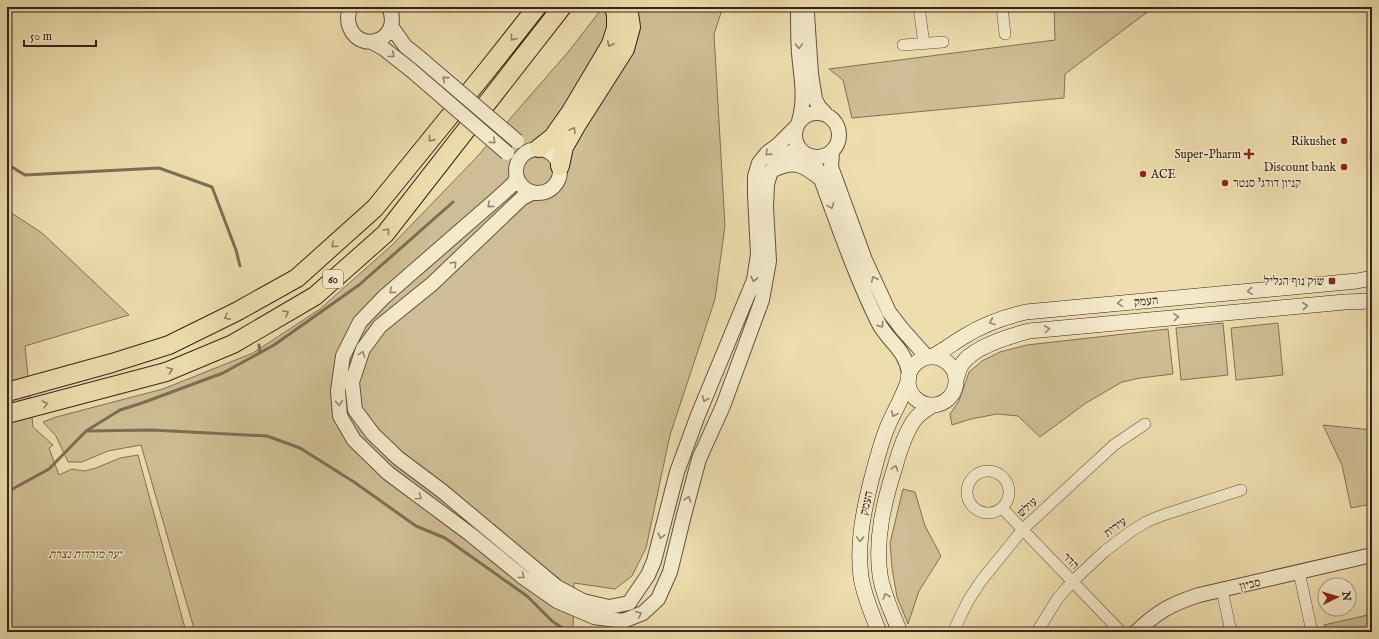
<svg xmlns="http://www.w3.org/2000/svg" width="1379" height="639" viewBox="0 0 1379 639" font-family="'IM FELL English','Frank Ruhl Libre',serif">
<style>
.green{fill:#cfbe95;stroke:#827158}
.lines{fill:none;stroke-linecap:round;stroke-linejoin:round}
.stream{stroke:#7e6e56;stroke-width:3}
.minor-casing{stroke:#635240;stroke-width:12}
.tertiary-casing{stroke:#635240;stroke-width:16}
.secondary-casing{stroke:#35241c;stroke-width:16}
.trunk-casing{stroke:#35241c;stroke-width:20}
.minor{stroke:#f4eaca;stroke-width:11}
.tertiary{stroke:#f4eaca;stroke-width:14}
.secondary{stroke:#f4eaca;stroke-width:15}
.trunk{stroke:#eedeae;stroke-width:18}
.tertiary-bridge-casing{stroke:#635240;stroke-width:16;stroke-linecap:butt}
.tertiary-bridge{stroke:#f4eaca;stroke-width:14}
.oneway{stroke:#928165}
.oneway2{stroke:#948773}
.poi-dot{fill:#8f2418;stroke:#f4eaca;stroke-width:1.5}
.labels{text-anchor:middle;stroke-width:3;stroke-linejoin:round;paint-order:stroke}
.shield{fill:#f4eaca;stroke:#6e5f50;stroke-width:1}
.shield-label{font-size:11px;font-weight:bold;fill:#35241c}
.poi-label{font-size:12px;fill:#35241c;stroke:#f4eaca;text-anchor:end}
.street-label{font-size:12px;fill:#35241c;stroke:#f4eaca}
.park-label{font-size:12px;font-style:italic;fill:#5c4a3a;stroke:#f4eaca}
</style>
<rect width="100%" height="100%" fill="#eedeae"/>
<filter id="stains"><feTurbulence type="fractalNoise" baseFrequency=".005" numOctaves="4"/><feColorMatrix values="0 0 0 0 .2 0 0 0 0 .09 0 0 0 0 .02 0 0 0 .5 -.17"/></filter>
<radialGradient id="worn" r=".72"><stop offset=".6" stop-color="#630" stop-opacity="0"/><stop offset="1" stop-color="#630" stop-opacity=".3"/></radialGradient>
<path class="green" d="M603 7H723L714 34 725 226 715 299 670 435 646 548 632 576 615 589 574 583 573 632H195L141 445 108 451 82 462H68L56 436 43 422 56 417 163 389 253 353 320 309 391 246 475 159 569 51Z
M1054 7H1154L1065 74 1064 98 852 118 843 80 829 69 1055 40Z
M7 210 42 233 129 315 25 346 33 427 53 445 49 448 59 475 72 469 84 471 96 468 120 458 138 455 186 632H7Z
M1223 323 1228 375 1181 380 1176 328Z
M1278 323 1283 375 1236 380 1231 328Z
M1168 329 1173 374 1140 378 1122 382 1086 403 1040 437 1018 416 997 414 971 419 952 425 950 414 959 401 969 372 982 361 1000 352 1027 345Z
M1323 425 1372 430V504L1351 508 1342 465Z
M903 489 915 492 925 526 941 556 919 591 908 624 897 597 892 568 890 543Z
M1372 614V632H1325L1324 625Z"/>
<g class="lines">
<path class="stream" d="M7 164 25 175 159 168 212 187 236 250 240 266
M259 345 260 353
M86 431 152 430 267 436 300 448 354 482 416 526 445 538 527 596 552 621 568 632
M7 492 49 469 86 431 120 410 142 403 223 373 274 345 359 285 453 202"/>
<g class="minor-casing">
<path id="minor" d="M919 7 924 44
M1002 7 1005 34
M903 45 943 42
M967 492a21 21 0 1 1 42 0a21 21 0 1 1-42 0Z
M1002 508 1121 632
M1299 572 1312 632
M1222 590 1231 632
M953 632 968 601 981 581 1023 529 1114 445 1145 424
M1037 632 1058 598 1073 581 1105 551 1130 532 1146 522 1163 515 1241 490"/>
</g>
<g class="tertiary-casing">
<path id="tertiary" d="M351 7C348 13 347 21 350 28 362 55 403 39 389 7
M798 7C798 22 798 38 799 53 801 76 806 98 799 121
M807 14 811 74 815 99 819 107 825 113
M391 26 405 46 420 58
M372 42 383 48 411 70
M795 135a22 22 0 1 1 44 0a22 22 0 1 1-44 0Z
M516 171a22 22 0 1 1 44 0a22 22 0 1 1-44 0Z
M832 152 831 167 865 260 889 312 902 329 927 357
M811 157 815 163C835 216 853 271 878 322 888 342 905 348 909 373
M773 170C795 159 803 165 821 179
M517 178 513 184 500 196 384 297 360 322 343 356 338 391 340 416 354 440 388 473 470 534 524 578 557 601 594 617 623 621 643 613 658 599 670 572 684 515 699 459 723 406 762 300 769 261 766 207 767 184 771 171 780 158 793 151 804 154
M532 193 522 198 432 284 380 326 363 349 352 382 355 410 373 434 398 458 442 491 557 587 583 601 609 607 629 603 648 575 654 561 677 472 698 415 754 280 758 254 755 195V176L759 163 767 153 778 145 796 127
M1136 632C1157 612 1171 604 1199 595L1372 555"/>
</g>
<g class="secondary-casing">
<path id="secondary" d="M931 357C943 351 953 343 965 336 984 324 1004 317 1026 312L1357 281 1372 278
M908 381a24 24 0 1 1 48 0a24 24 0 1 1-48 0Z
M956 379C958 374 959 368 962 364 973 347 1010 336 1029 331L1345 302 1372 301
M879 632C872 614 864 596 861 577 857 544 863 513 871 481 876 463 880 445 887 428 894 411 904 396 909 378
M900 632C892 613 883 594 880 575 875 538 884 502 895 467 899 452 904 436 913 422 918 414 925 410 933 405"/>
</g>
<g class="trunk-casing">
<path id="trunk" d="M539 148 553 137 570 113 611 44 616 28V13L613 7
M560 166 564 147 576 126 625 49 631 27 628 7
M7 392 112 363 169 345 236 312 297 278 375 208 488 69 537 7
M7 414 166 372 233 344 315 296 385 234 562 7"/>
</g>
<use href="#minor" class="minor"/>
<use href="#tertiary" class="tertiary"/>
<use href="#secondary" class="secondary"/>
<use href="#trunk" class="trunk"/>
<g class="tertiary-bridge-casing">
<path id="tertiary-bridge" d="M420 58 517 141
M411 70 507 153"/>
</g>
<use href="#tertiary-bridge" class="tertiary-bridge"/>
</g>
<defs><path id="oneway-chevron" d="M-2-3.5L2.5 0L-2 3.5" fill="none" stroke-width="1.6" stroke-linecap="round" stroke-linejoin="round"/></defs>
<g class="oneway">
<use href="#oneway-chevron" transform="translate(513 38) rotate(128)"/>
<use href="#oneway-chevron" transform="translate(610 44) rotate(115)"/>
<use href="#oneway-chevron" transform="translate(573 130) rotate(-60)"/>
<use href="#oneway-chevron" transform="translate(431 139) rotate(129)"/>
<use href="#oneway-chevron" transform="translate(387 231) rotate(-50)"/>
<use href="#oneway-chevron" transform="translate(334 245) rotate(138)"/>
<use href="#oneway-chevron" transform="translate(286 313) rotate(-30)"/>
<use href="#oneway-chevron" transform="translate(227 317) rotate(154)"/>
<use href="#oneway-chevron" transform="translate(170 370) rotate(-21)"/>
<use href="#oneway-chevron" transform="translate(45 404) rotate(-14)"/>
</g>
<g class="oneway2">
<use href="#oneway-chevron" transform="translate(799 46) rotate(88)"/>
<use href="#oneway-chevron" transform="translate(392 55) rotate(39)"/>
<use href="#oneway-chevron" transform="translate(445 79) rotate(-139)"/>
<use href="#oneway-chevron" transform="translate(493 141) rotate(41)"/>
<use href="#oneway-chevron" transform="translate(768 153) rotate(136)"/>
<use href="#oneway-chevron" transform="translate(490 205) rotate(139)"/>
<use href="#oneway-chevron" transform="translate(831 206) rotate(70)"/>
<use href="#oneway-chevron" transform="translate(454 264) rotate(-44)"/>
<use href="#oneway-chevron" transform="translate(754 279) rotate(104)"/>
<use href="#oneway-chevron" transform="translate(874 279) rotate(-115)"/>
<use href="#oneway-chevron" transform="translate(392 291) rotate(140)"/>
<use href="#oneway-chevron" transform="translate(1250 291) rotate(175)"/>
<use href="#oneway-chevron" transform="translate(1120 303) rotate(175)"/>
<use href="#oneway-chevron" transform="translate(1305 306) rotate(-5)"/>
<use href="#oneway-chevron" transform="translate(1176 317) rotate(-5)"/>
<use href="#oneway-chevron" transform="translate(992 322) rotate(157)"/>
<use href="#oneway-chevron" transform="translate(881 325) rotate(55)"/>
<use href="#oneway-chevron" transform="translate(1047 329) rotate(-6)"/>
<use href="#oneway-chevron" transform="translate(362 354) rotate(-70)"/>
<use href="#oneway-chevron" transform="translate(705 399) rotate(113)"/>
<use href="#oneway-chevron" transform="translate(339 403) rotate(86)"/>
<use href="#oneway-chevron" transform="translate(894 414) rotate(115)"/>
<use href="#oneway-chevron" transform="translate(895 468) rotate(-73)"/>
<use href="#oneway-chevron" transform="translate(419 497) rotate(35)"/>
<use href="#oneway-chevron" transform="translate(688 499) rotate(-74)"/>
<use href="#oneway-chevron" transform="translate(661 536) rotate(105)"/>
<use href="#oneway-chevron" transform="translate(860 539) rotate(92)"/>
<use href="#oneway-chevron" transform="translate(522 576) rotate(38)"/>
<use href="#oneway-chevron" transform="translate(886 596) rotate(-109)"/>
<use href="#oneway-chevron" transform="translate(639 614) rotate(-25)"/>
</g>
<g class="poi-dot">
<circle cx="1344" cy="141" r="4"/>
<path d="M1247 148h4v4h4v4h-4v4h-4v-4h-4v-4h4z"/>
<circle cx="1344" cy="167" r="4"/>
<circle cx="1143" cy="174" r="4"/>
<circle cx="1225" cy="183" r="4"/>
<rect x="1328" y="277" width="8" height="8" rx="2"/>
</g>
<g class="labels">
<rect class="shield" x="323" y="270" width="20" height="18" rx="3"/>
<g class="shield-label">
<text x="333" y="283">60</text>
</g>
<g class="poi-label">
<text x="1336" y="145">Rikushet</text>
<text x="1241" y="158">Super-Pharm</text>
<text x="1336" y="171">Discount bank</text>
<text x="1151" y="178" text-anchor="start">ACE</text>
<text x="1233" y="187" text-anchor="start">קניון דודג' סנטר</text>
<text x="1324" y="285">שוק נוף הגליל</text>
</g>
<g class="street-label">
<text transform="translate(1146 301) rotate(-5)" y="4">העמק</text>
<text transform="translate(866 503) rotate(-77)" y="4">העמק</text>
<text transform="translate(1027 507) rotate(-43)" y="4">עולש</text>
<text transform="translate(1115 527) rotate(-36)" y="4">עירית</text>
<text transform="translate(1071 561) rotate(46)" y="4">הדר</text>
<text transform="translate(1250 584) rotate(-13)" y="4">סביון</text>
</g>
<g class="park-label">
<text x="85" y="558">יער מורדות נצרת</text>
</g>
</g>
<rect width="1379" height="639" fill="none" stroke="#eedeae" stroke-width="24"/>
<rect x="8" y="8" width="1363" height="623" fill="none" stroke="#35241c" stroke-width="2"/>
<rect x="12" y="12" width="1355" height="615" fill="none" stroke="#35241c"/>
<g transform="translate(1337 597) rotate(85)"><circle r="19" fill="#f4eaca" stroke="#a89b84"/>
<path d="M0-3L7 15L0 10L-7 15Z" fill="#8f2418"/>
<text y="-6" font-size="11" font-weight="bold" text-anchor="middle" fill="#35241c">N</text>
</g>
<path d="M24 40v6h72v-6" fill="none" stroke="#35241c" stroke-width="2"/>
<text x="30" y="40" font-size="12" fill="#35241c" stroke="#f4eaca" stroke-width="3" paint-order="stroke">50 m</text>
<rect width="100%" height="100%" filter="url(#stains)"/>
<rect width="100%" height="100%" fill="url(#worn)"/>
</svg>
